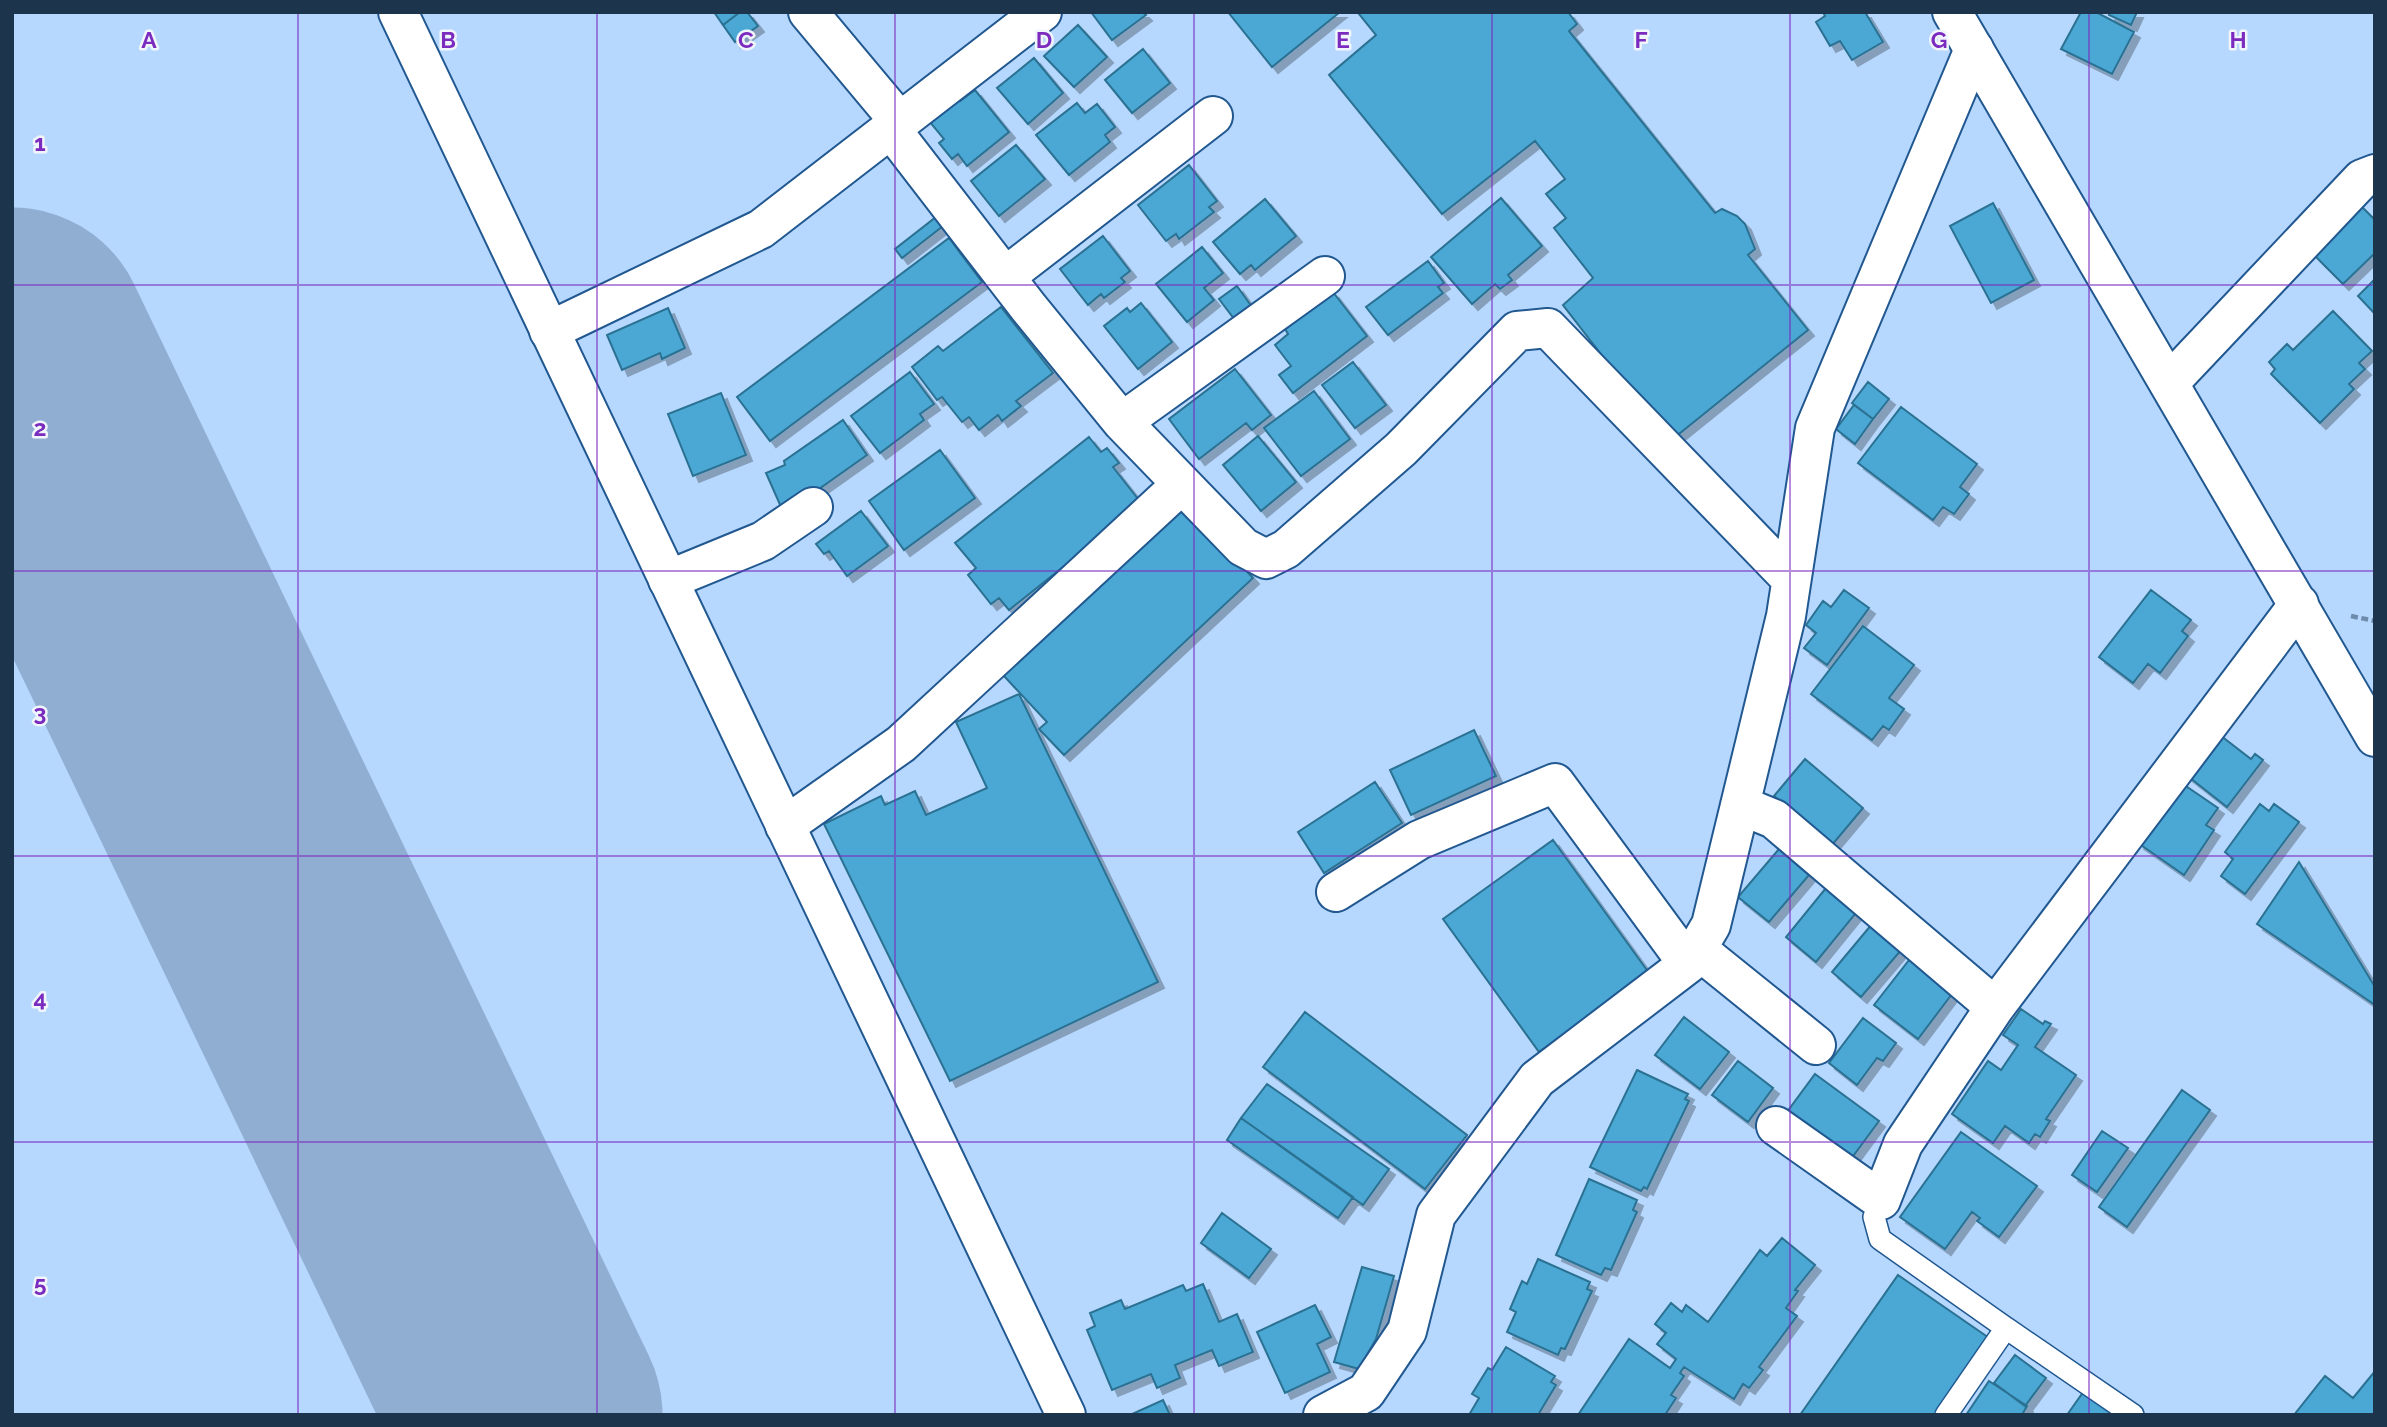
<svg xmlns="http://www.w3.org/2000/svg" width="2387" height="1427" viewBox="0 0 2387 1427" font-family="Raleway,sans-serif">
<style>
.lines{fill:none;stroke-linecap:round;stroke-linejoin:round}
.runway{stroke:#90aed2;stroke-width:271}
.building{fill:#4ba7d3;stroke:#2a7192;stroke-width:2;filter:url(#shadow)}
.service-casing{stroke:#215890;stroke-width:24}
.minor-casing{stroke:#215890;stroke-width:42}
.tertiary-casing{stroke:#215890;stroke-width:42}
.path{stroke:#6e8bab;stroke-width:4.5;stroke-dasharray:7 3.5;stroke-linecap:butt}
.service{stroke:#fff;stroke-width:21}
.minor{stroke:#fff;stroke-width:38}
.tertiary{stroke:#fff;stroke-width:38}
.grid{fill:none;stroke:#7b2cbf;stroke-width:2;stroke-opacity:0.55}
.grid-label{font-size:23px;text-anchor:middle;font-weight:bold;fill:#7b2cbf;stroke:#f0f5fc;stroke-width:5;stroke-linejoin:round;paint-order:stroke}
</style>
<defs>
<filter id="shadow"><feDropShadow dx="6" dy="6" stdDeviation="0" flood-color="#0004"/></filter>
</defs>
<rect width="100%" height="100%" fill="#b6d7fe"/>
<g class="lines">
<path class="runway" d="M12 343 527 1415"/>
</g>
<path class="building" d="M714 12H740L723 25Z
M740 12H747L758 26 735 42 723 25Z
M1091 12H1143L1146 15 1112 40Z
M1228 12H1340L1272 67Z
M1362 12H1568L1577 24 1569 31 1715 213 1722 209 1737 216 1745 224 1755 249 1748 255 1808 330 1669 442 1563 305 1593 278 1554 228 1566 218 1546 194 1565 179 1535 141 1442 214 1329 75 1376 35 1359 14Z
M1823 12H1865L1883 42 1852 60 1840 41 1830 46 1816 22 1825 16Z
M2081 12H2096L2134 32 2112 74 2061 49Z
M2110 12H2137L2131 25 2109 15Z
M1078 25 1107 57 1074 87 1044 56Z
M1143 49 1170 83 1132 113 1105 80Z
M1034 58 1063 93 1028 124 997 88Z
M975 90 1009 132 967 166 958 154 952 159 939 143 944 139 929 121 958 98 960 101Z
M1077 103 1085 113 1097 104 1115 127 1105 135 1110 142 1069 175 1036 135Z
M1016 145 1045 179 999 216 971 181Z
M1189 165 1217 201 1209 207 1214 212 1179 239 1176 234 1166 241 1138 205Z
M1501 198 1542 246 1508 275 1512 280 1500 289 1495 284 1472 304 1431 257Z
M1265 199 1296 236 1255 270 1251 265 1240 274 1213 242Z
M1993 203 2034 280 1991 303 1950 226Z
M2359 204 2375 220V253L2343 284 2315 256Z
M936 217 943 226 902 258 895 249Z
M1103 236 1130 271 1121 278 1125 282 1104 298 1101 294 1088 305 1060 269Z
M949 238 982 282 770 441 737 397Z
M1202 247 1223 273 1204 288 1214 300 1187 322 1156 284Z
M1428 261 1444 283 1438 287 1443 293 1388 335 1366 307Z
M2375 279V314L2358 296Z
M1237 286 1252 307 1235 320 1219 299Z
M1333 292 1367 336 1293 393 1279 375 1291 366 1275 345 1288 334 1285 329Z
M1141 303 1172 342 1138 369 1104 326 1127 308 1130 312Z
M1001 307 1053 373 1016 401 1021 406 1002 421 998 415 979 430 969 417 962 422 942 397 937 400 912 367 938 346 943 351Z
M668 308 685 348 662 359 660 353 622 370 607 335Z
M2333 311 2372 351 2359 363 2365 369 2349 384 2354 389 2320 423 2271 374 2275 369 2269 362 2287 344 2293 350Z
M1353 362 1386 405 1355 428 1322 385Z
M1235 369 1271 415 1252 430 1246 423 1199 459 1169 419Z
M910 372 934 404 920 414 924 420 880 453 851 416Z
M1868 382 1889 399 1873 419 1852 403Z
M1314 391 1350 439 1301 476 1264 428Z
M721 393 746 455 693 476 668 414Z
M1854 405 1873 419 1855 444 1836 429Z
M1901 407 1977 464 1960 487 1969 494 1954 514 1943 507 1933 520 1858 463Z
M843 420 867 455 809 496 781 507 766 473 785 465 784 461Z
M1258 436 1296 482 1261 511 1223 465Z
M1089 437 1101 452 1107 448 1119 463 1113 467 1142 504 1009 610 999 598 991 604 968 575 976 568 955 543Z
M940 450 975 498 904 550 869 501Z
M1185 505 1253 578 1064 755 1039 729 1047 722 1003 675Z
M861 511 888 546 847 576 829 551 824 554 816 544Z
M1844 590 1869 608 1827 665 1804 648 1816 633 1806 625 1823 601 1831 607Z
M2151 590 2191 620 2182 631 2188 636 2160 673 2148 664 2133 683 2099 657Z
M1863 626 1914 665 1889 698 1904 709 1889 730 1883 726 1872 740 1811 694Z
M1019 694 1158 982 950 1081 824 824 881 796 885 805 915 791 926 815 987 788 956 722Z
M1474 730 1496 776 1411 815 1390 770Z
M2216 732 2251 759 2255 754 2263 760 2227 807 2185 774Z
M1805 759 1863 808 1832 845 1774 796Z
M1375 782 1402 823 1324 873 1298 832Z
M2180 782 2218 808 2206 825 2214 830 2184 875 2138 843Z
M2260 804 2269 811 2274 804 2299 822 2245 894 2221 876 2233 859 2225 852Z
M1553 840 1649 973 1539 1052 1443 919Z
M1779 849 1809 875 1769 922 1738 897Z
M2299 862 2375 987V1005L2257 924Z
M1826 888 1856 913 1816 962 1786 937Z
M1872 924 1902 949 1861 997 1832 972Z
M1909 960 1955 990 1918 1039 1874 1005Z
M2021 1009 2043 1024 2045 1021 2051 1024 2035 1047 2076 1075 2046 1119 2050 1121 2040 1137 2035 1134 2029 1143 2005 1126 1993 1143 1952 1114 1988 1061 2001 1070 2018 1045 2003 1035Z
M1305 1012 1467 1135 1425 1189 1263 1067Z
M1684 1017 1729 1052 1700 1089 1655 1055Z
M1863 1018 1896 1043 1883 1061 1877 1058 1857 1085 1829 1063Z
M1738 1061 1773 1088 1748 1122 1712 1095Z
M1637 1070 1688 1094 1685 1099 1689 1101 1647 1189 1644 1187 1641 1191 1590 1167Z
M1815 1074 1879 1121 1848 1163 1784 1116Z
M1267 1084 1389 1169 1363 1205 1241 1118Z
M2182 1090 2210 1110 2127 1227 2099 1207Z
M1241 1118 1353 1197 1338 1218 1227 1140Z
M2102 1131 2128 1148 2097 1192 2072 1175Z
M1961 1132 2037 1186 1999 1237 1977 1221 1980 1218 1972 1212 1945 1249 1900 1217Z
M1589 1179 1637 1200 1633 1210 1637 1212 1611 1270 1605 1268 1601 1275 1556 1255Z
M1222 1213 1271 1249 1249 1278 1201 1243Z
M1782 1238 1815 1265 1795 1290 1798 1291 1786 1308 1797 1316 1759 1367 1763 1370 1749 1388 1743 1384 1734 1399 1684 1367 1680 1373 1684 1376 1671 1395 1676 1398 1665 1415H1578L1629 1339 1670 1368 1676 1359 1657 1344 1666 1333 1655 1324 1671 1303 1682 1312 1686 1305 1708 1322 1760 1250 1767 1256Z
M1538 1259 1590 1282 1587 1289 1592 1291 1565 1349 1561 1348 1558 1355 1507 1332 1516 1312 1510 1309 1522 1281 1527 1284Z
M1362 1267 1394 1276 1376 1339 1359 1369 1334 1362Z
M1898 1275 1992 1340 1940 1415H1800Z
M1203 1284 1219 1322 1237 1314 1253 1352 1219 1366 1212 1350 1175 1365 1180 1378 1157 1388 1151 1374 1112 1390 1087 1330 1095 1326 1090 1313 1121 1300 1125 1309 1183 1285 1186 1291Z
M1315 1305 1331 1337 1317 1344 1330 1372 1285 1393 1257 1332Z
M1506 1347 1555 1376 1551 1382 1556 1385 1538 1415H1469L1479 1398 1472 1394 1488 1368 1492 1370Z
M2015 1355 2046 1378 2025 1406 1994 1383Z
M2375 1371V1415H2294L2325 1376 2353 1398Z
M1989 1381 2027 1406 2022 1415H1966Z
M2084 1391 2118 1415H2067Z
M1163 1400 1170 1415H1130Z"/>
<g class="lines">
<g class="service-casing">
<path id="service" d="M1881 1200 1874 1217 1880 1239 2006 1328
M1946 1415 2006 1328 2133 1415"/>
</g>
<g class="minor-casing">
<path id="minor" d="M808 12 900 122
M891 129 1029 308 1122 422 1243 547 1266 559 1286 549 1401 449 1517 331 1548 328 1789 577
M1006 276 1213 116
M549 331 761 229 1042 12
M2169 383 2362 179 2375 174
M1122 422 1325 276
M668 580 763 541 813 507
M1740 805 1774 819 1995 1007 2299 604
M785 826 901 744 1182 484
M1336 892 1419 840 1555 783 1688 964
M1697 949 1816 1045
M1776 1126 1881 1200 1903 1144 1995 1007
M1323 1415 1366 1392 1407 1331 1436 1215 1537 1079 1688 964 1711 925 1786 616 1815 428 1974 49"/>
</g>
<g class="tertiary-casing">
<path id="tertiary" d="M398 12 1066 1415
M1952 12 2375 737"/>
</g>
<path class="path" d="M2351 616 2375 621"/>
<use href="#service" class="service"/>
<use href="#minor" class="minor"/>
<use href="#tertiary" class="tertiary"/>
</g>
<path class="grid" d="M298 12V1415M597 12V1415M895 12V1415M1194 12V1415M1492 12V1415M1790 12V1415M2089 12V1415M12 285H2375M12 571H2375M12 856H2375M12 1142H2375"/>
<g class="grid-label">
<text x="149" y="48">A</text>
<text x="448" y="48">B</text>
<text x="746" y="48">C</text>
<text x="1044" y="48">D</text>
<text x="1343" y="48">E</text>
<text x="1641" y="48">F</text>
<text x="1939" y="48">G</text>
<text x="2238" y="48">H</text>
<text x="40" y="151">1</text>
<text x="40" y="436">2</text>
<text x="40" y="721">3</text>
<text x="40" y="1007">4</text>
<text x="40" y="1292">5</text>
</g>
<rect width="2387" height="1427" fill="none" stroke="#1d344d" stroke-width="28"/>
</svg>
